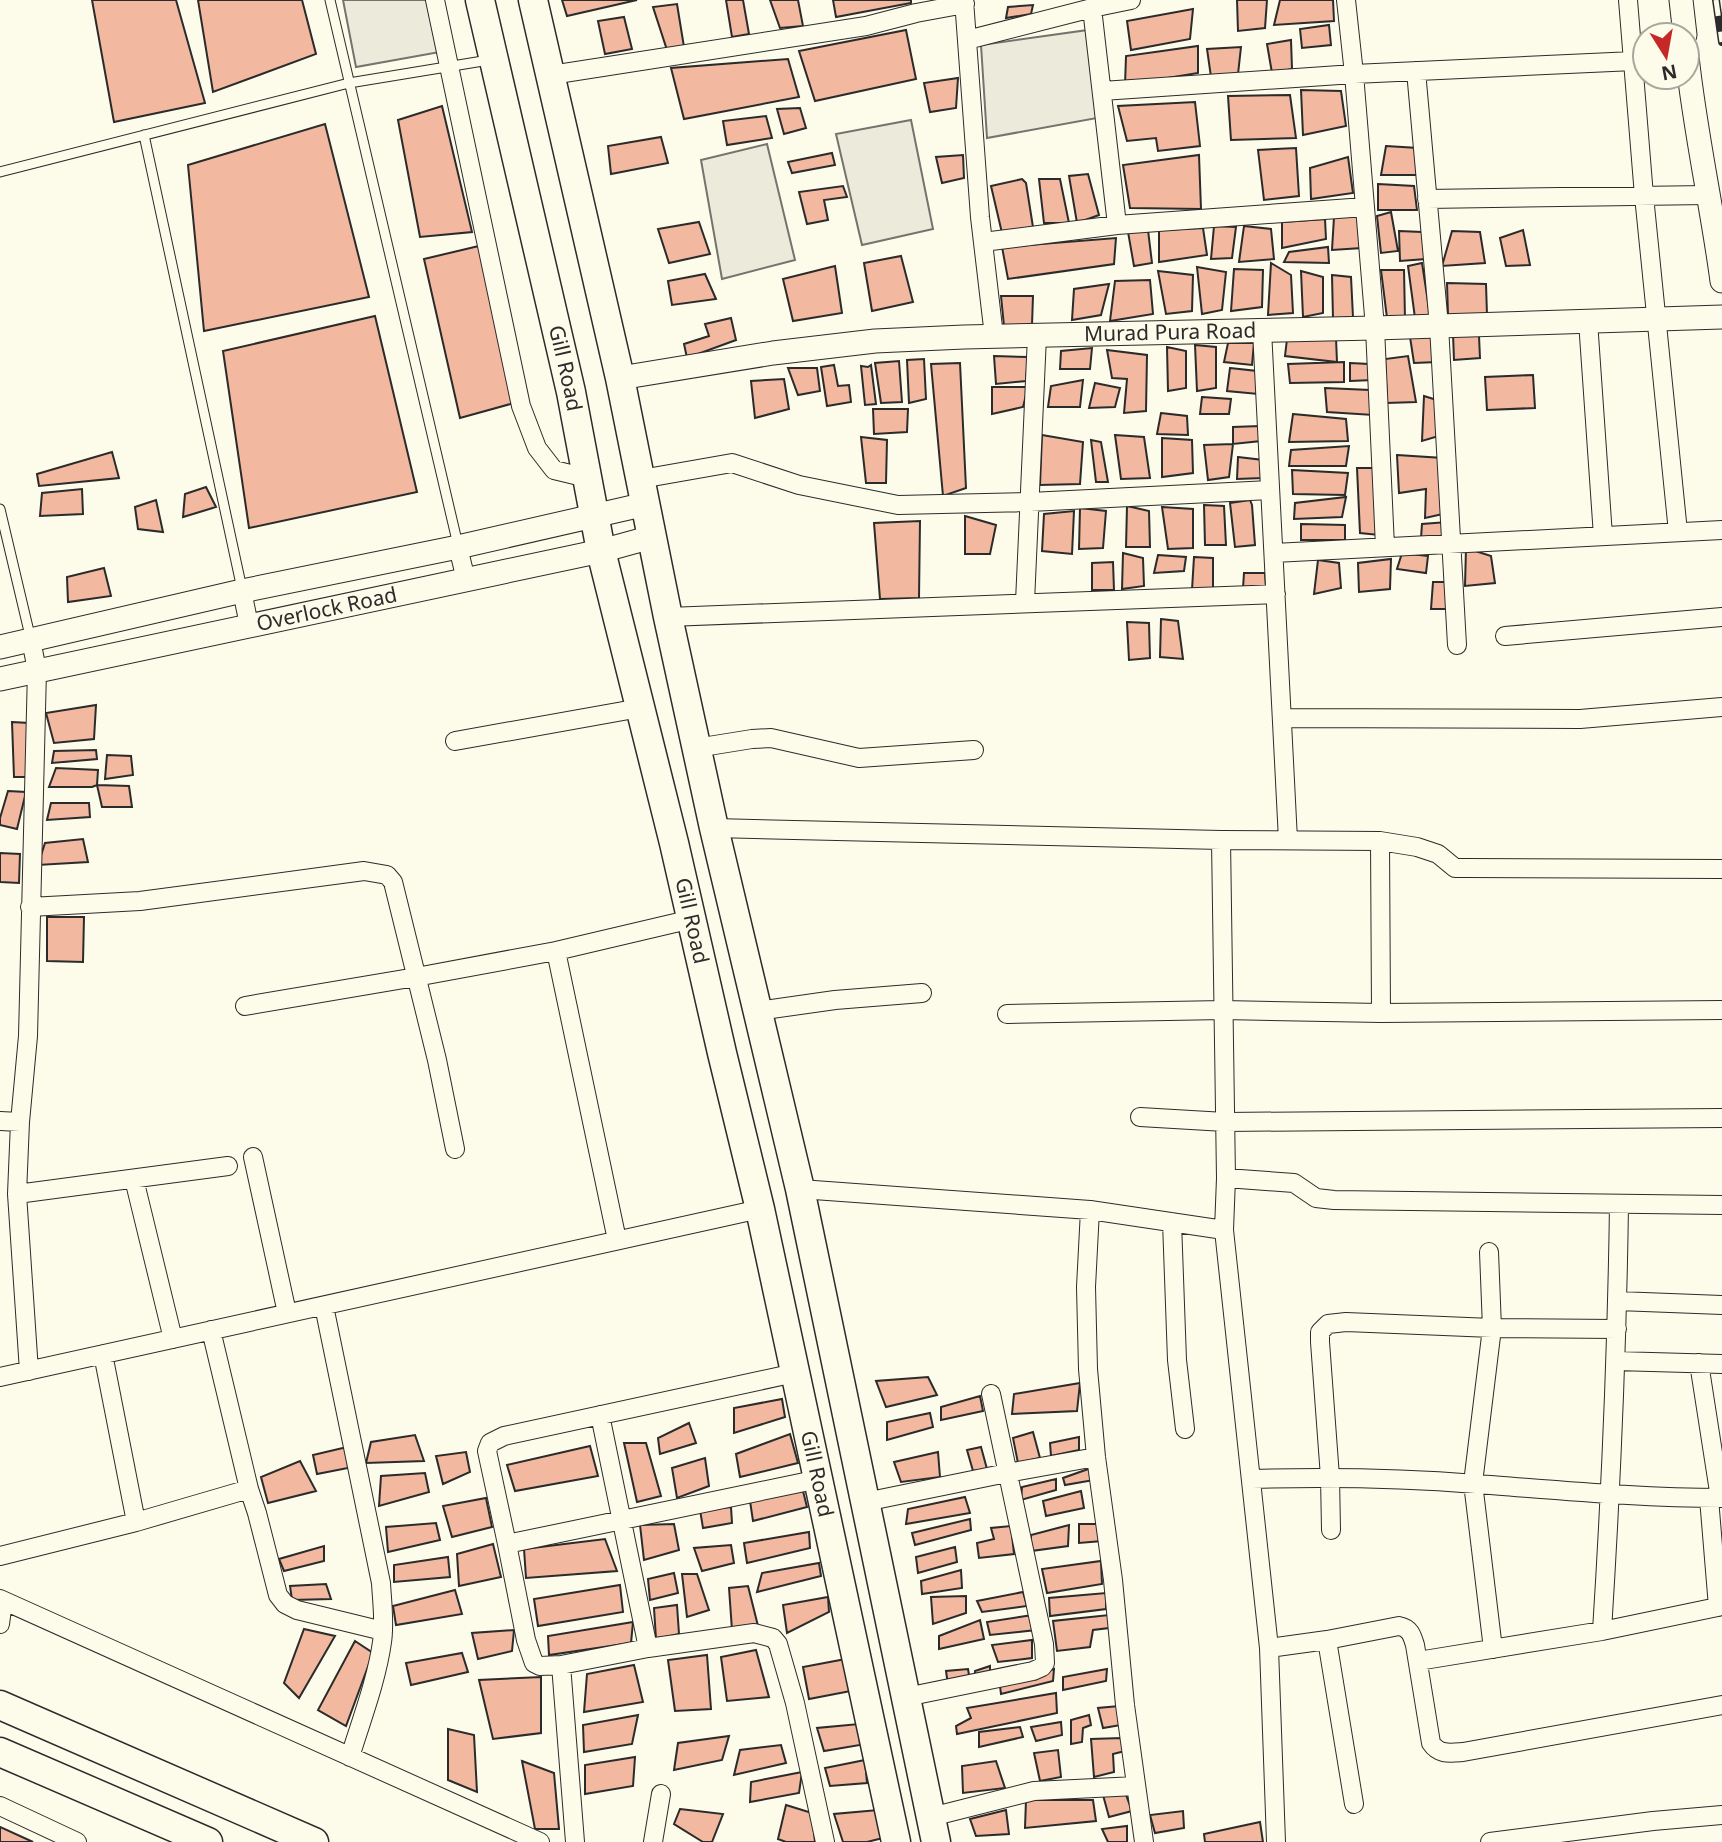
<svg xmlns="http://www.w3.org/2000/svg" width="1722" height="1842" viewBox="0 0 1722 1842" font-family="'Noto Sans',sans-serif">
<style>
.green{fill:#ecebdb;stroke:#74746e;stroke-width:2}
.building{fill:#f2b8a0;stroke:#2b2b2b;stroke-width:2}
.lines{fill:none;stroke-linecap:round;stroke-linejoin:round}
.service-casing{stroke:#2b2b2b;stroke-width:11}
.minor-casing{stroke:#2b2b2b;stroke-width:20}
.tertiary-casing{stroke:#2b2b2b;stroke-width:25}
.primary-casing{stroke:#2b2b2b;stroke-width:31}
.service{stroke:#fdfbea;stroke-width:9}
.minor{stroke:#fdfbea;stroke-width:18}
.tertiary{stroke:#fdfbea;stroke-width:23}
.primary{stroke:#fdfbea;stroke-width:28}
.rail-casing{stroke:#2b2b2b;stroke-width:8}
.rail{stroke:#fdfbea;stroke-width:5;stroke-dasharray:16;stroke-linecap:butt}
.labels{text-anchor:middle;stroke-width:5;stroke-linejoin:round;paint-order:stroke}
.street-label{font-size:21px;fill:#2b2b2b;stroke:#fdfbea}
</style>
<rect width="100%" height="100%" fill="#fdfbea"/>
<path class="green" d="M343 0H442L451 50 356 67Z
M1088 30 1097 118 987 138 981 45Z
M911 120 933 229 862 245 836 134Z
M767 144 795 260 722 279 701 160Z"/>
<path class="building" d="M92 0H176L205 103 114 122Z
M198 0H302L316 54 213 92Z
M562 0H637L567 16Z
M726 0H743L749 34 732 37Z
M770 0H798L803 26 780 28Z
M833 0H911V3L836 17Z
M1237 0H1267L1265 28 1238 31Z
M1280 0H1333L1334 21 1274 25Z
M677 4 684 47 667 50 653 7Z
M1033 5 1031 14 1006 18 1008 7Z
M1193 9 1190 39 1131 50 1127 21Z
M624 17 632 49 605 54 598 21Z
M1329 25 1331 45 1302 48 1300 29Z
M906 30 916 79 815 101 799 51Z
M1291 40 1292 69 1272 73 1267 44Z
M1198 46V73L1125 85 1126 56Z
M1241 47 1238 74 1211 77 1207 49Z
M788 59 799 97 684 119 671 68Z
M958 78 956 108 930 112 924 83Z
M1301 90 1341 91 1346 126 1303 135Z
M1290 95 1296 138 1231 140 1228 96Z
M1195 102 1200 146 1158 151 1156 138 1127 141 1118 106Z
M442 106 472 232 420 237 398 120Z
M800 108 806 128 784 134 777 109Z
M766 116 772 138 727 145 723 121Z
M325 124 369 297 204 331 188 165Z
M661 137 668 163 611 174 608 146Z
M1386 146 1418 148V175H1381Z
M1296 148 1299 196 1264 200 1258 150Z
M832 153 835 165 792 173 788 162Z
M963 155 964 178 942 183 936 157Z
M1199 155 1201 209 1130 208 1123 165Z
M1348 157 1353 193 1311 199 1310 168Z
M1088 174 1099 215 1077 223 1069 176Z
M1022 179 1026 183 1033 227 1002 233 991 186Z
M1039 179H1060L1069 223H1044Z
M1378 184 1414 186 1417 210H1378Z
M843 186 847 197 824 200 828 220 807 224 799 192Z
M1391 212 1398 251 1381 253 1377 216Z
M1334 217H1361L1362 248 1332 250Z
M1325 219 1326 239 1282 248V222Z
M699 222 710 254 669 263 658 229Z
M1214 226 1236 227 1232 258 1211 259Z
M1244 226 1271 229 1274 259 1239 262Z
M1203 228 1207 255 1159 262V230Z
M1148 230 1152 263 1134 266 1128 232Z
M1523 230 1530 265 1506 266 1500 238Z
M1399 231 1422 232 1426 259 1400 261Z
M1452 231 1480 232 1485 263 1442 266Z
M1116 238 1114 264 1008 279 1002 247Z
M483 245 514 403 460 418 424 259Z
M1328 247 1329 263 1284 262 1289 252Z
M901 256 913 302 872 311 864 263Z
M1271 263 1291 275 1293 313 1268 315Z
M1422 263 1430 315 1415 318 1408 266Z
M835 266 842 313 793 321 783 279Z
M1197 267 1226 272 1222 310 1202 314Z
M1234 269 1263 270 1262 307 1231 311Z
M1381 270H1404L1405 319 1387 318Z
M1158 271 1193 275 1192 311 1166 314Z
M1301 271 1323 277V313L1303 317Z
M705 274 716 299 672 305 668 281Z
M1332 275 1351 277 1353 317 1333 319Z
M1150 280 1153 314 1110 321 1115 281Z
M1447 283 1486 284 1487 315H1448Z
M1109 284 1101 315 1072 320 1074 289Z
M1001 296H1033L1032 325 1004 326Z
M375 316 417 492 249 528 223 351Z
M731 318 736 340 687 358 684 344 709 336 705 324Z
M1453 334 1479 336 1480 358 1454 360Z
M1432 335 1437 362 1414 363 1410 337Z
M1336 338 1337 362 1285 356 1287 339Z
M1228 343H1254L1252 365 1224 362Z
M1195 345 1216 347V388L1197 391Z
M1167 347 1186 351V388L1168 391Z
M1092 348 1090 369H1060L1061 351Z
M1107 350 1147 355 1146 411 1124 413 1127 379 1112 378Z
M994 356 1028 357 1026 381 996 384Z
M1408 356 1416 402 1387 403 1385 359Z
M924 359 926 399 909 403 907 360Z
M899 361 902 402 881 403 875 363Z
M1344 362V382L1290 383 1288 364Z
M960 363 966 488 943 496 931 364Z
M1350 363 1369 364 1373 380 1350 381Z
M834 365 838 386 849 385 851 402 827 406 821 367Z
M871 365 876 404 865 405 861 366 868 367Z
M788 368H817L820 391 798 395Z
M1230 368 1257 371 1258 394 1227 391Z
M1533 375 1535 408 1487 410 1485 377Z
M784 379 789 409 755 418 751 381Z
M1083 380 1080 407H1048L1051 386Z
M1095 383 1120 388 1115 407 1089 408Z
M992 387H1028L1023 407 992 414Z
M1325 388 1370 390 1373 415 1327 412Z
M1424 396 1440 401 1442 435 1422 441Z
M1202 397 1231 399 1229 414H1200Z
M873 409H908L907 432 874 434Z
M1161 413 1187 416 1188 435 1157 434Z
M1293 414 1346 419 1348 441 1289 442Z
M1260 426 1261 441 1233 444V427Z
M1042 435 1083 442 1080 484 1040 485Z
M1115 435 1144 437 1150 478 1121 479Z
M861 437 887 440 886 483H866Z
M1162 438 1192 440 1193 473 1162 477Z
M1091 440 1101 442 1108 482H1096Z
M1233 444 1229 477 1208 480 1204 445Z
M1349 446 1346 466H1289L1291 450Z
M112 452 119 478 39 486 37 474Z
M1397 455 1443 458V514L1425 518 1426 489 1399 493Z
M1238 457 1263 460V478L1237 479Z
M1357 468H1377L1379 535 1360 533Z
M1292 470 1348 473 1345 495 1293 494Z
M206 487 216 507 183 517 185 494Z
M82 489 83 514 40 516 42 493Z
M1346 497 1342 517 1294 519 1295 503Z
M156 500 163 532 138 529 135 507Z
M1250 500 1252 505 1255 545 1235 547 1230 503Z
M1204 505 1224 506 1226 545H1205Z
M1127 506 1149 511 1150 547H1126Z
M1162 507 1193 509V548L1168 549Z
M1080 508 1106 511 1103 548 1079 549Z
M1074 511 1072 554 1042 551 1044 514Z
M965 516 996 525 990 554H965Z
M920 521 919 598 880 599 874 523Z
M1447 522 1443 537 1421 538 1422 524Z
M1301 524 1345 525V540H1301Z
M1466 548 1491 556 1495 583 1465 586Z
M1123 553 1143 558 1144 586 1122 589Z
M1402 553 1428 556 1426 573 1397 569Z
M1158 555 1186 557 1184 571 1154 573Z
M1194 557 1213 558V588L1192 590Z
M1391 559 1390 589 1359 592 1358 563Z
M1318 560 1339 563 1341 588 1314 594Z
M1113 562 1114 590H1092V563Z
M104 568 111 596 68 602 67 577Z
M1244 573H1265L1266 588H1243Z
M1433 582H1447L1449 609H1431Z
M1161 619 1178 621 1183 659 1160 657Z
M1127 622 1149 623 1150 658 1129 660Z
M96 705 94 739 54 743 46 713Z
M12 722 29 723 26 777H14Z
M96 750 97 759 52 763 54 751Z
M107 755 131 756 133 775 105 779Z
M56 768 98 770 97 785 92 787H49Z
M97 785 129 786 132 807H102Z
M8 791 26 792 17 829 0 825V818Z
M51 803H89L90 817 47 820Z
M83 839 88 862 38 865 45 843Z
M0 853 20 854 19 883 0 882Z
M47 917H84L83 962 47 961Z
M928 1377 937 1395 886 1407 876 1381Z
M1080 1383 1077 1411 1012 1414 1014 1394Z
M980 1396 983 1411 941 1420V1407Z
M782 1399 785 1417 734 1433V1408Z
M930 1413 933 1427 887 1440V1422Z
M689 1423 696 1443 660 1454 658 1438Z
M1033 1432 1040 1458 1018 1463 1013 1438Z
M790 1434 798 1463 740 1477 736 1454Z
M415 1435 424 1461 366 1463 371 1442Z
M1079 1437V1450L1051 1456 1050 1443Z
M624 1443H646L661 1496 637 1502Z
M590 1446 598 1476 515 1491 507 1465Z
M347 1447 348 1468 317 1474 313 1455Z
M981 1447 987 1469 973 1471 967 1450Z
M466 1452 470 1472 443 1484 436 1456Z
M938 1452 940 1477 901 1482 894 1462Z
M705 1458 709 1486 677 1498 672 1468Z
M300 1461 316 1491 268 1503 261 1477Z
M1094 1467V1480L1065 1485 1063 1478Z
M425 1473 429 1492 379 1506 381 1476Z
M1056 1479V1490L1021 1500 1022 1487Z
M803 1491 807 1507 753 1521 750 1501Z
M1081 1491 1084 1508 1046 1516 1043 1501Z
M965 1497 970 1513 906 1524 908 1509Z
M486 1498 492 1527 452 1537 443 1506Z
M731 1507 732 1523 703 1528 700 1510Z
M970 1519 971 1530 915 1545 912 1533Z
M436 1523 440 1540 388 1552 386 1527Z
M674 1524 679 1550 644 1560 640 1525Z
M1079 1524H1101L1102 1541 1079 1543Z
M1069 1525 1068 1546 1031 1551V1535Z
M1011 1526 1014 1554 979 1558 977 1543 994 1539 991 1528Z
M809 1532 810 1548 747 1563 744 1543Z
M605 1539 617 1571 526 1578 524 1549Z
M493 1544 501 1577 459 1586 457 1554Z
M731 1545 734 1563 702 1571 694 1548Z
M324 1546V1561L284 1571 279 1559Z
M955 1547 957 1562 918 1573 916 1557Z
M448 1557 450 1577 394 1582V1565Z
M1101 1561 1102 1584 1047 1593 1042 1569Z
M819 1563 821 1576 757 1592 762 1573Z
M961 1570 962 1588 922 1594 921 1581Z
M674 1573 678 1593 650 1600 648 1579Z
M682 1574H697L709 1610 687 1617Z
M326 1584 331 1599 292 1600 290 1586Z
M620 1585 623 1612 538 1626 534 1599Z
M748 1586 758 1626 732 1630 729 1588Z
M455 1590 462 1614 396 1625 393 1606Z
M1023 1592 1027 1606 982 1612 977 1601Z
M1106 1593V1609L1050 1616 1049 1598Z
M966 1596V1613L933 1624 931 1597Z
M828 1597 829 1612 787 1633 783 1605Z
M677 1605 679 1634 656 1639 654 1608Z
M1033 1615 1036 1630 990 1635 987 1622Z
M1109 1615V1628L1093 1630 1090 1647 1057 1651 1053 1621Z
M980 1620 984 1639 939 1649V1636Z
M633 1622 631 1643 549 1655 548 1636Z
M304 1629 335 1636 299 1698 284 1683Z
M514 1630 512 1651 478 1659 472 1633Z
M1032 1640V1658L998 1662 992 1645Z
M355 1641 373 1653 346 1726 318 1710Z
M756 1650 769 1697 727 1701 721 1657Z
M462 1653 468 1672 411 1685 406 1663Z
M707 1655 711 1709 675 1711 668 1660Z
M851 1658 856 1690 809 1699 803 1667Z
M634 1665 643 1702 584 1712 587 1674Z
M990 1666V1675L975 1679V1671Z
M968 1669 970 1681 948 1685 946 1671Z
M1054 1669 1053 1681 1001 1694 1000 1686Z
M1107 1669 1106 1681 1063 1690V1677Z
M541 1677V1733L493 1739 479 1680Z
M1056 1693 1057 1713 957 1734 956 1726 971 1718 967 1708Z
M1119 1706 1121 1725 1103 1728 1098 1708Z
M638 1715 632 1744 584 1752 583 1725Z
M1089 1715 1091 1725 1083 1728 1082 1742 1071 1744V1720Z
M1061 1722 1062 1735 1036 1741 1031 1727Z
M859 1724 860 1745 824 1751 817 1728Z
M1020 1727 1023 1737 979 1747V1732Z
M448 1729 474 1735 477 1792 448 1780Z
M729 1736 722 1760 674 1770 678 1743Z
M1122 1738 1125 1751 1113 1754 1114 1772 1094 1777 1091 1739Z
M781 1745 786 1763 734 1775 740 1750Z
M1058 1750 1061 1777 1040 1781 1034 1753Z
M635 1757 633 1786 585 1794V1765Z
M865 1760 867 1783 830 1786 825 1768Z
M522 1761 554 1773 559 1829H535Z
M996 1761 1005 1788 963 1793 962 1766Z
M802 1772 799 1793 750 1802 751 1782Z
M1103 1795H1126L1132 1811 1109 1817Z
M1026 1800H1093L1096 1821 1025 1828Z
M786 1805 812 1813 815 1842H786L778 1839Z
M680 1809 723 1814 712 1842H703L674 1824Z
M878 1810 883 1838 867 1842H843L834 1814Z
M1006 1810 1009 1834 976 1836 970 1819Z
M1183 1811 1184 1828 1155 1833 1150 1815Z
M1260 1822 1263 1842H1205L1204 1834Z
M1127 1826V1842H1108L1102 1829Z
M0 1827 33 1842H0Z"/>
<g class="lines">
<g class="service-casing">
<path id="service" d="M330 0 458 545
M144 135 242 589
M0 172 349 83 489 60
M0 509 31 640"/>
</g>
<g class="minor-casing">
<path id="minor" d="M435 0 521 406 537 448 554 470 587 478
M964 0 980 217 994 336
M1346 0 1354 74 1375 328 1385 547
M1628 0 1644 196 1678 532
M1092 8 1131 0
M967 40 1092 8 1117 225
M1416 71 1439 326 1457 645
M551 75 866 26 916 13 965 4
M1102 91 1354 74 1634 61
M1427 199 1708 195
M983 242 1117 225 1365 207
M1588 321 1603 536
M1262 330 1288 840
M641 479 732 463 799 485 898 505 1030 502 1270 490
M458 547 466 580
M1274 553 1722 530
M242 591 249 625
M1025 602 1037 336
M668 617 1276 594
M1505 636 1722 617
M1282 718 1580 719 1722 707
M455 741 640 708
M696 748 752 739 771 738 859 758 974 750
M714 828 1221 840 1380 841 1417 847 1438 854 1455 868H1466L1722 869
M1221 840 1226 1178 1224 1230 1269 1648 1276 1842
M1380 841 1381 1013
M30 907 140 901 364 871 387 875 393 882 395 890 437 1060 455 1149
M556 951 617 1240
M245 1006 416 977 556 951 692 919
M758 1011 835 1000 922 993
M1007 1014 1223 1010 1381 1013 1722 1010
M1140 1117 1225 1122 1722 1118
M0 1121 20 1122 28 1036 37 670 31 640
M20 1122 17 1194 29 1371
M253 1157 287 1313
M1226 1178 1294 1183 1316 1198 1334 1200 1722 1205
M134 1179 173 1339
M800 1189 1090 1210 1224 1230
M17 1194 228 1166
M1090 1210 1086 1287 1088 1369 1096 1457 1113 1580 1125 1705 1144 1842
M1172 1222 1177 1360 1185 1429
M1489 1252 1492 1328 1473 1483 1493 1649
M1618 1301 1722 1305
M324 1306 381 1583C382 1602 385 1623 382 1642 377 1679 361 1721 350 1757
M211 1330 249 1489 257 1513 278 1595 285 1604 297 1610 383 1631
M103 1354 136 1522
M1616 1361 1722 1364
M1699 1363 1720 1498
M795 1373 504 1436 490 1443 487 1451 507 1544 526 1640 534 1663 540 1666 561 1665 648 1648 754 1633 773 1638 778 1644 795 1703 825 1842
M0 1377 760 1209
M600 1415 648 1648
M1252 1479C1326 1477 1401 1478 1476 1484 1558 1490 1640 1498 1722 1498
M1709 1498 1718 1607
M865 1502 1007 1473 1096 1457
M1331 1530 1330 1477 1320 1342V1332L1328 1324 1346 1322 1492 1328 1617 1329
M507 1544 819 1479
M0 1556 136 1522 249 1489
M0 1599 540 1842
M0 1624 3 1601
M1602 1631C1611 1489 1617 1347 1619 1205
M1327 1640 1354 1804
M1269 1648 1327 1640 1399 1626C1410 1628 1412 1635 1415 1645L1431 1743C1439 1755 1450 1753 1463 1752L1722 1705
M1418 1661 1602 1631 1722 1606
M561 1665 575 1842
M906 1697 1033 1671 1042 1667 1045 1663 1044 1644 991 1394
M0 1806 77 1842
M931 1817 1034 1791 1136 1786
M653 1842 661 1794
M1490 1842 1653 1821 1722 1815"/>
</g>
<g class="tertiary-casing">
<g id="tertiary">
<path d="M1681 0 1685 35"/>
<path d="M1687 56C1695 132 1712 206 1722 281"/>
<path id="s1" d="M620 378 773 353 875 341 964 337 1375 328 1722 317"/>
<path d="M0 647 242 591 458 547 646 504"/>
<path id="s2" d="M0 679 601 551 652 537"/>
</g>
</g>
<g class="primary-casing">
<g id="primary">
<path id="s3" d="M480 0 571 392 601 551 674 843 722 1053 760 1209 896 1842"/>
<path d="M533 0 620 378 668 617 714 828 800 1189 936 1842"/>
<path d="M0 1705 314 1842"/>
<path d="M0 1752 208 1842"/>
</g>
</g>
<use href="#service" class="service"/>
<use href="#minor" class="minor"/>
<use href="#tertiary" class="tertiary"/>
<use href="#primary" class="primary"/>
<g class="rail-casing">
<path id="rail" d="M1716 0 1722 42"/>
</g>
<use href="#rail" class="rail"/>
</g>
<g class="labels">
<g class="street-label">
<text dy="7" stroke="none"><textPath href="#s1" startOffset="553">Murad Pura Road</textPath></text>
<text dy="7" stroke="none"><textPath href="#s3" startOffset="378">Gill Road</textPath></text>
<text dy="7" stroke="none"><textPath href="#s2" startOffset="334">Overlock Road</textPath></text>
<text dy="7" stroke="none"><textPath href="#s3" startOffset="945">Gill Road</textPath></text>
<text dy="7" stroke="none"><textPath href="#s3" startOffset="1512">Gill Road</textPath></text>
</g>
</g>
<g transform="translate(1666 56) rotate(169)"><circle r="33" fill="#fdfbea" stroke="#a9a89e" stroke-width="2"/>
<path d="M0-5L12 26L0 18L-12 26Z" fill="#c62828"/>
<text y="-10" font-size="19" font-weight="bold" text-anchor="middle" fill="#2b2b2b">N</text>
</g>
</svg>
